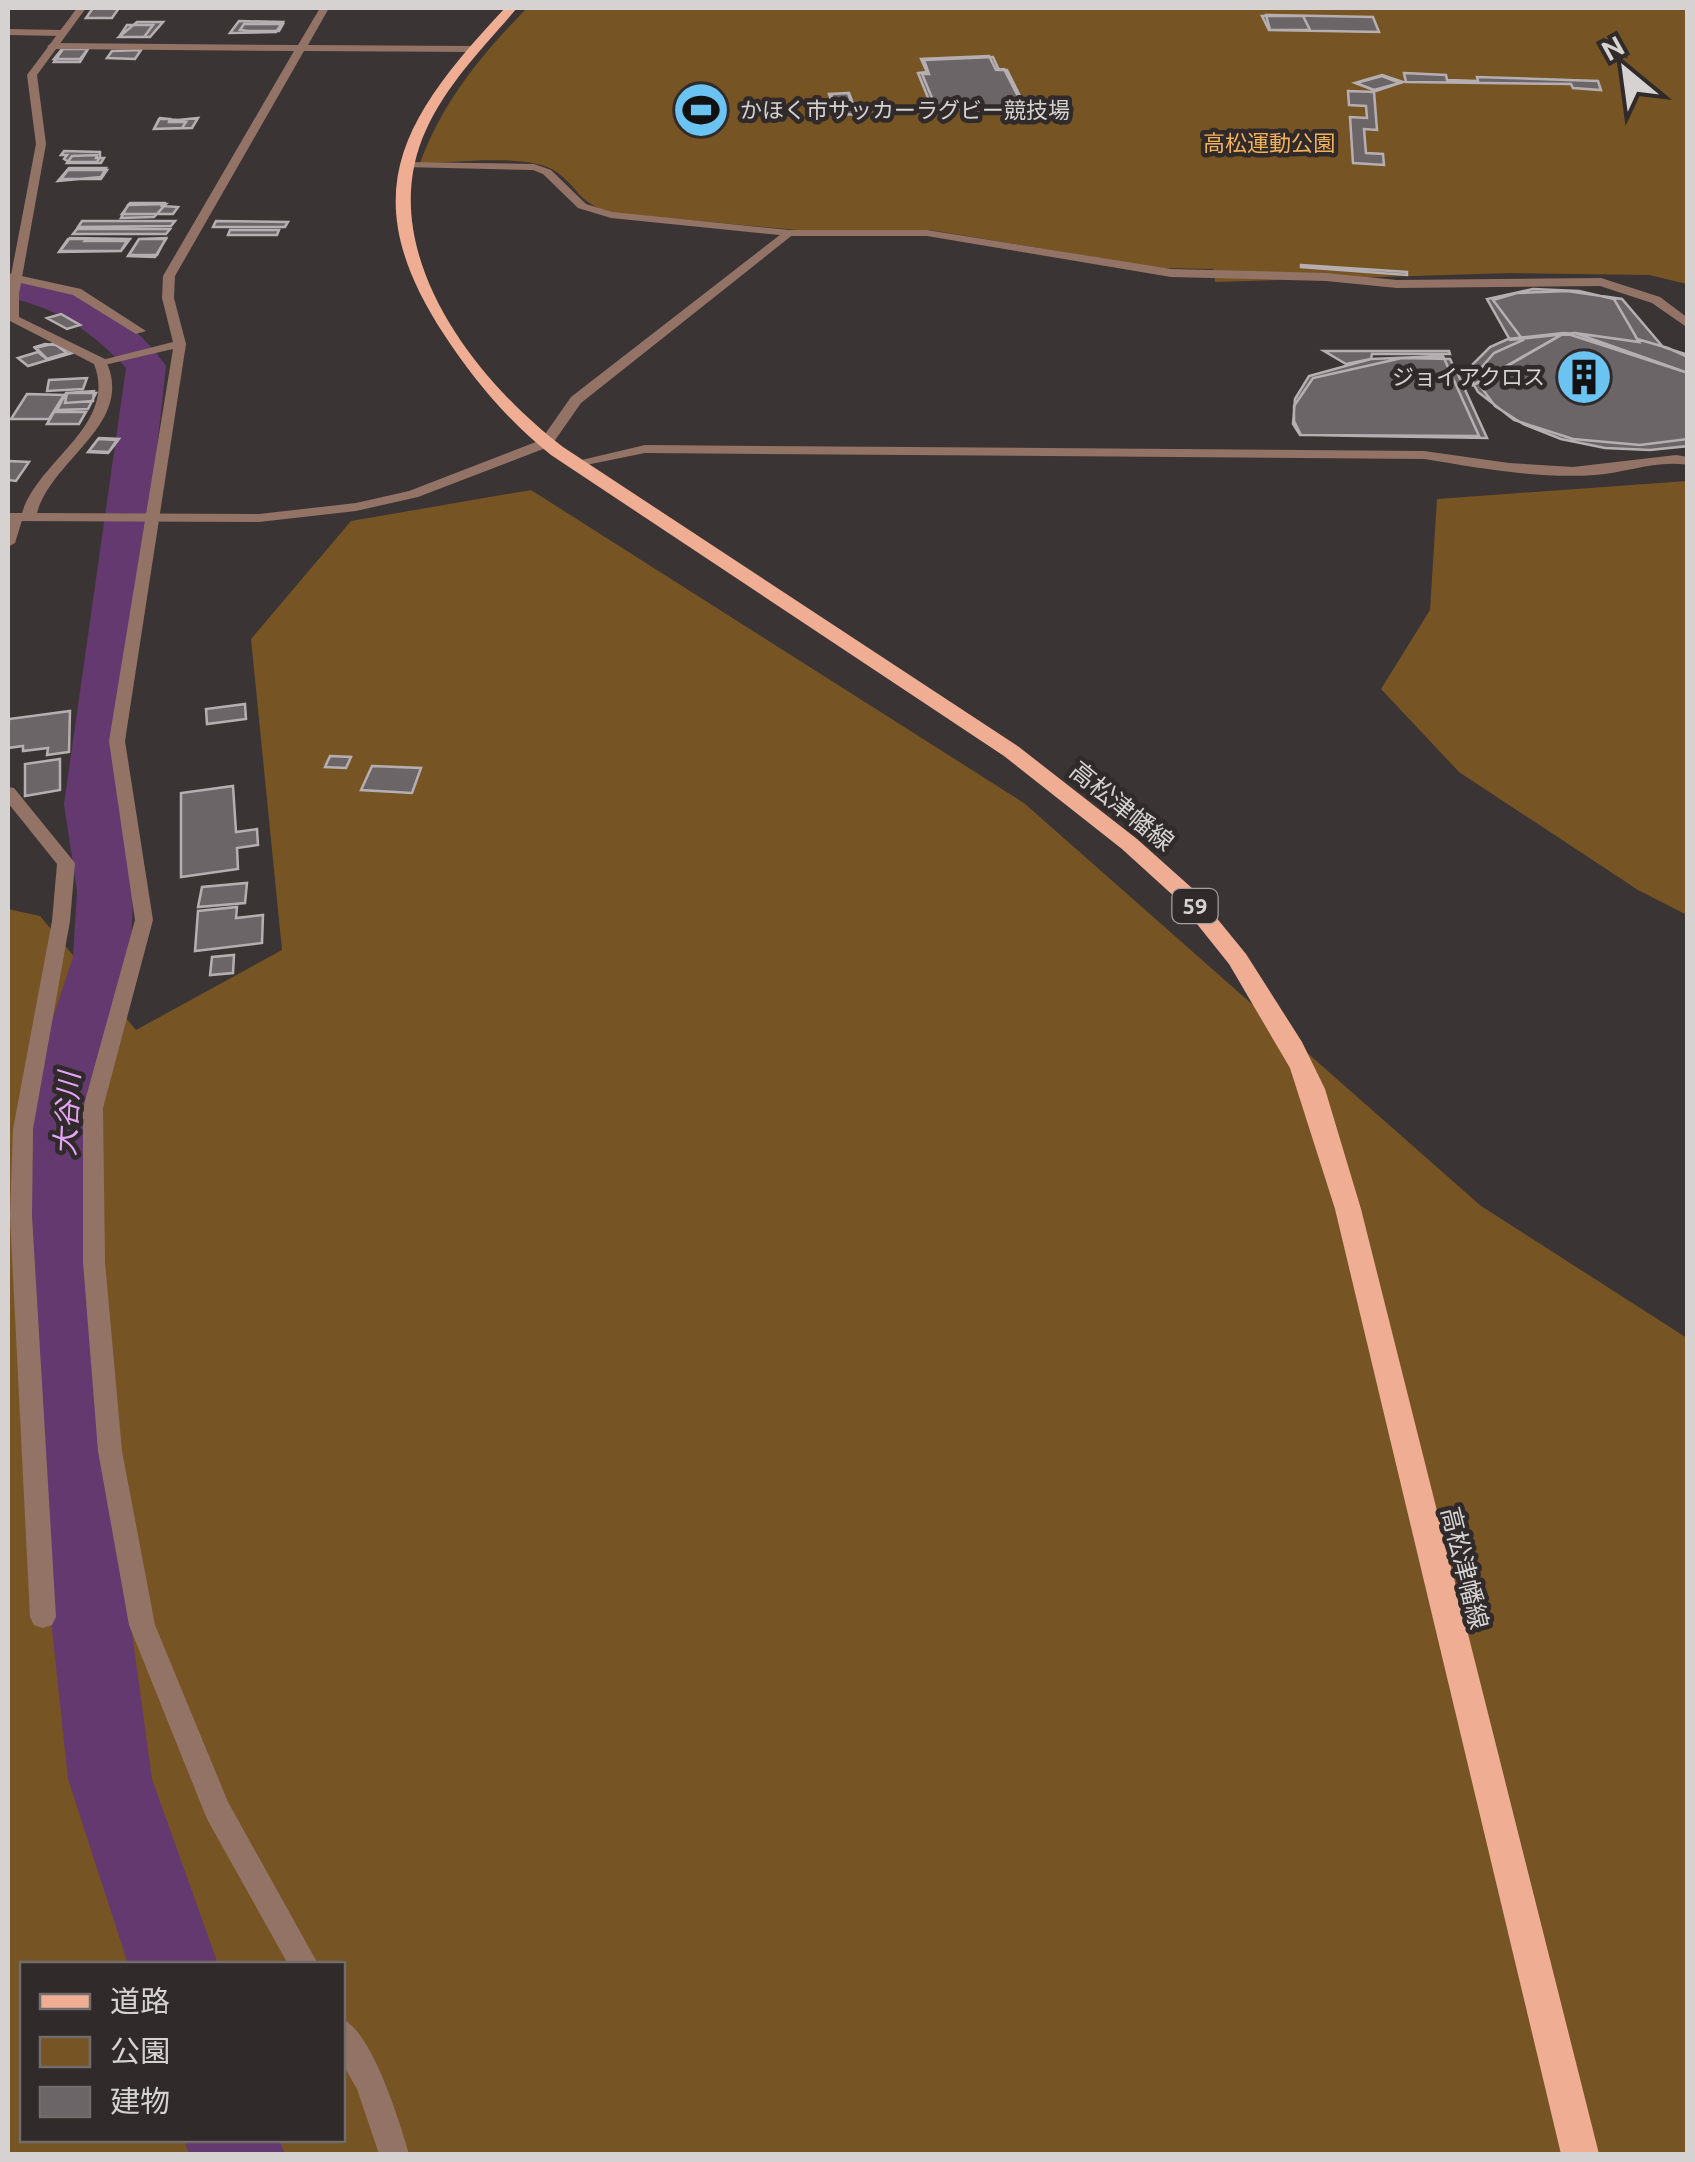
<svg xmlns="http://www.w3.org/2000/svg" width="1695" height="2162" viewBox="0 0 1695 2162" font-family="Ubuntu,'Noto Sans JP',sans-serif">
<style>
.green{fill:#775424;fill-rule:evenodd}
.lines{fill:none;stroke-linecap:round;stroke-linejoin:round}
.river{fill:#64396f;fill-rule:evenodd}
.building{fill:#6b6568;stroke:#b6afb2;stroke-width:2.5}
.minor{fill:#937366;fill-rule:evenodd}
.tertiary{fill:#937366;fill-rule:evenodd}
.primary{fill:#efae93;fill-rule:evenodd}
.labels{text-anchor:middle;stroke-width:9;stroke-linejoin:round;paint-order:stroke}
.far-poi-label{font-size:22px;fill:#d6d2d2;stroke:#302a2a;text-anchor:start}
.far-park-label{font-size:22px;fill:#f3b158;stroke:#302a2a}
.shield{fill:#302a2a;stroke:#a4a0a0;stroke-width:2.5}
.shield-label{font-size:22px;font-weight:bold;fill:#d6d2d2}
.street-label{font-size:25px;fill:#d6d2d2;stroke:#302a2a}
.water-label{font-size:28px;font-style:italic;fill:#e5a5f6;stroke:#302a2a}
</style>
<rect width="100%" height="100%" fill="#3b3434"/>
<path class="green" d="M527 8H1687V284L1649 275 1512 273 1215 282 1213 269 1160 268 930 230 807 231 611 213C575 201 580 188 555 171 527 153 454 163 420 163 443 101 481 55 527 8Z
M1687 481H1688L1687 915 1638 890 1459 772 1381 689 1430 610 1437 499Z
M531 490 1024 803 1481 1206 1687 1338V2154H8V909L40 916 136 1030 282 950 251 639 351 521ZM22 1964H342V2140H22Z"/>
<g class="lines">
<path class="river" d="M8 276C72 287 128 311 166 366L118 804 133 891 131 957 95 1078 99 1290 116 1516 152 1779 218 1964H128L68 1779 40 1516 31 1290 33 1078 73 957 77 891 64 804 126 368C91 331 57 307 8 298Z
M184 2140H279L285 2154H189Z"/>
</g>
<path class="building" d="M93 8H119L112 18H86Z
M1266 15 1373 17 1379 32 1270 30Z
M1262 16H1303L1310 30H1269Z
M239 21 283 22 276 32 230 33Z
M137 22H163L150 37H119Z
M244 24H283L279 31H249L240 30Z
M127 25H153L144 37H119Z
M62 49H88L80 59H54Z
M63 49H88L80 62H54Z
M141 50 135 59 107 58 112 51Z
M989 56 996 70 1004 69 1023 106 933 110 918 73 927 72 921 59Z
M993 57 999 70H1007L1025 106 937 110 922 74H929L924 60Z
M1404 73 1446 75 1447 80 1478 81 1477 77 1598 81 1601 90 1573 88 1571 84 1406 82Z
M1382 75 1403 82 1376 91 1355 83Z
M1382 76 1400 83 1374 90 1356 83Z
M1348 91 1374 92 1377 130 1364 129 1366 153 1383 154 1384 165 1353 163 1350 117 1367 118 1366 106 1349 105Z
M848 93 856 114 837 115 829 94Z
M849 93 857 114 839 115 831 94Z
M160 118 178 120 198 118 192 128 154 129Z
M159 119H170L169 122H186L182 128 154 129Z
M64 151 100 152V157L97 162H69L64 159 67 155H61Z
M97 155 96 158H104L101 163H67L72 156Z
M69 168H106L101 177 58 181Z
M68 170H107L101 179H61Z
M130 203H164L162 206 178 207 173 214H122Z
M166 204 154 217 121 218 128 205Z
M82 221H175L171 226 78 227Z
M216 221 288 222 285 227H213Z
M77 229H170L166 234H73Z
M230 230H279L277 235H228Z
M70 238 130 239 121 251H60Z
M166 238 157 255H129L139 239Z
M68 239H87L85 241H127L121 251 59 252Z
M139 239H166L155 257 128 256Z
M1301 265 1407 272V275L1301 267Z
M1533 289 1579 291 1614 299 1639 342 1574 333 1510 340 1487 299Z
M1567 291 1622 299 1663 347 1688 355V446L1650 450 1605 448 1561 439 1523 424 1495 406 1481 387V368L1494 353 1523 340 1493 300 1517 293Z
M61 314 80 325 67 329 47 318Z
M1564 333 1473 385V364L1490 347 1508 339Z
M1565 333 1688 373V439L1640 445 1573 439 1514 420 1478 392 1474 385Z
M1575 333 1639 342 1637 339 1668 348 1688 357V373Z
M56 343 72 353 48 360 35 348Z
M45 344 56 345 67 353 47 359 35 347Z
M1324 351H1449L1450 354H1372L1371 359 1346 364Z
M38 352 48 360 28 366 18 358Z
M1443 356 1479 436 1300 435 1293 424 1295 399 1309 376 1371 359Z
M1402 358 1450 359 1454 367 1480 368V372H1457L1487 438 1301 435 1294 421V406L1313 378Z
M87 378 83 389 47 391 49 380Z
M94 391 93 401 65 403 67 393Z
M66 393H96L88 409 57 410Z
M27 394 64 395 49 419H11Z
M54 412H86L79 424H47Z
M99 438 119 439 109 452 89 451Z
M98 439 117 440 108 453 88 452Z
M8 461 29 462 16 481 8 480Z
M245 704 246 719 207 724 206 709Z
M70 711 69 752 47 755 48 748 23 751V746L8 748 9 719Z
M330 756 351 757 346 768 325 767Z
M60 759V790L25 796V764Z
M372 766 421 768 412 793 361 790Z
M233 786 236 832 257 829 258 845 237 848 238 869 181 877V793Z
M247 883 245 903 198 907 202 887Z
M237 907 236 918 263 915 262 943 195 951 198 911Z
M234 955 233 973 210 975 212 957Z"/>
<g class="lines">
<path class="minor" d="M320 8H329L308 45 473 46 478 49 473 52 304 51 175 276 174 298 186 344 125 741 153 920 103 1108 105 1262 122 1451 155 1625 228 1802 318 1964H288L207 1819 129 1625 98 1451 83 1262V1108L135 920 109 741 173 349 100 366 94 362 173 342 162 298 163 276 294 51 52 49 47 46 52 43 298 45Z
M8 29 62 30 67 33 62 36 8 35Z
M407 162 534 164 551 170 586 204 612 212 789 230H927L1171 269 1326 273 1397 280 1601 278 1660 297 1688 318V328L1652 303 1600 286 1397 288 1326 281 1171 277 927 236H789L611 218 578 208 543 174 533 170 403 167V163Z
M8 273 81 289 146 331 136 334 73 295 8 280Z
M645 445 1424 451 1509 463 1573 467 1676 455 1688 457V465C1655 460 1627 473 1595 475 1538 479 1480 468 1424 459L645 453 576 467 569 463Z
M16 513 23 517 15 543 8 547V521L11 514Z
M8 787 14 788 75 863 70 921 33 1129 32 1216 56 1617 52 1625 43 1628 34 1625 30 1617 10 1216 13 1129 52 921 57 864 8 803Z
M342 2019C372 2031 400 2123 409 2154H379L357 2089 342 2063Z"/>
<path class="tertiary" d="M77 8H86L37 75 46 144 19 294V317L105 359C137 423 53 457 37 513L259 514 356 503 409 491 541 440 571 397 785 231 795 233 581 403 551 446 418 497 356 511 259 522 8 521V513H22C39 459 118 425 94 364L8 320V291L36 144 27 75Z"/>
<path class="primary" d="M505 8H517C484 47 448 82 426 130 372 247 472 378 563 447L1019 747 1137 839 1193 889 1246 954 1302 1042 1325 1089 1361 1209 1599 2154H1561L1335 1209 1290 1068 1229 964 1177 899 1122 849 1004 756 551 455C510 423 473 379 445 336 352 195 401 119 505 8Z"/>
</g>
<defs>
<g id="stadium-disc" transform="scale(2.875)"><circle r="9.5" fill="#6bc3f2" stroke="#302a2a"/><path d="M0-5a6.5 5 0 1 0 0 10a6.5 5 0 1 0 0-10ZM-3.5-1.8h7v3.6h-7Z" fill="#111"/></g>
<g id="building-disc" transform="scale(2.875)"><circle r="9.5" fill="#6bc3f2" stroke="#302a2a"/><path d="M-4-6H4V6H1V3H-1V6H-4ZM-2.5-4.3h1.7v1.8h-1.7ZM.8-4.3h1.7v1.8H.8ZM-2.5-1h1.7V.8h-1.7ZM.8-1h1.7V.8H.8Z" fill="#111"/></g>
</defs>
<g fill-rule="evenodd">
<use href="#stadium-disc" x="701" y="110"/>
<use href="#building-disc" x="1584" y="377"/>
</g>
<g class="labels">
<g class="far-poi-label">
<text x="740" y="118">かほく市サッカーラグビー競技場</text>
<text x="1545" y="385" text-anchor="end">ジョイアクロス</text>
</g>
<g class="far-park-label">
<text x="1269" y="151">高松運動公園</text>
</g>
<rect class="shield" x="1172.5" y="889" width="45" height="34" rx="8"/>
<g class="shield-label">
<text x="1195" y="914">59</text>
</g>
<g class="street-label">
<text transform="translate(1122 806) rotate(39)" y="9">高松津幡線</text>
<text transform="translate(1465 1568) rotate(76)" y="9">高松津幡線</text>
</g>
<g class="water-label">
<text transform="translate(67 1114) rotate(-87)" y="10">大谷川</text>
</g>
</g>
<rect width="1695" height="2162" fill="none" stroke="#d6d2d2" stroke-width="20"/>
<rect x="20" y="1962" width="325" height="180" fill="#302a2a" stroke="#726d6d" stroke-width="2.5"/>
<rect x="40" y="1994" width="50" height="15" fill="#efae93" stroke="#726d6d" stroke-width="2.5"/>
<text x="110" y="2012" font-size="30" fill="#d6d2d2">道路</text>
<rect x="40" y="2037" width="50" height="30" fill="#775424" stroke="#726d6d" stroke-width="2.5"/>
<text x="110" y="2062" font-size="30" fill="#d6d2d2">公園</text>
<rect x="40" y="2087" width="50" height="30" fill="#6b6568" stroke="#726d6d" stroke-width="2.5"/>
<text x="110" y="2112" font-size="30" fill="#d6d2d2">建物</text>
<g transform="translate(1625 70) rotate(331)" stroke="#302a2a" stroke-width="8" paint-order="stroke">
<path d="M0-8L18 38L0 25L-18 38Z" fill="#d6d2d2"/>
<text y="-15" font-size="28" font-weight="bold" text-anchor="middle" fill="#d6d2d2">N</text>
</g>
</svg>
